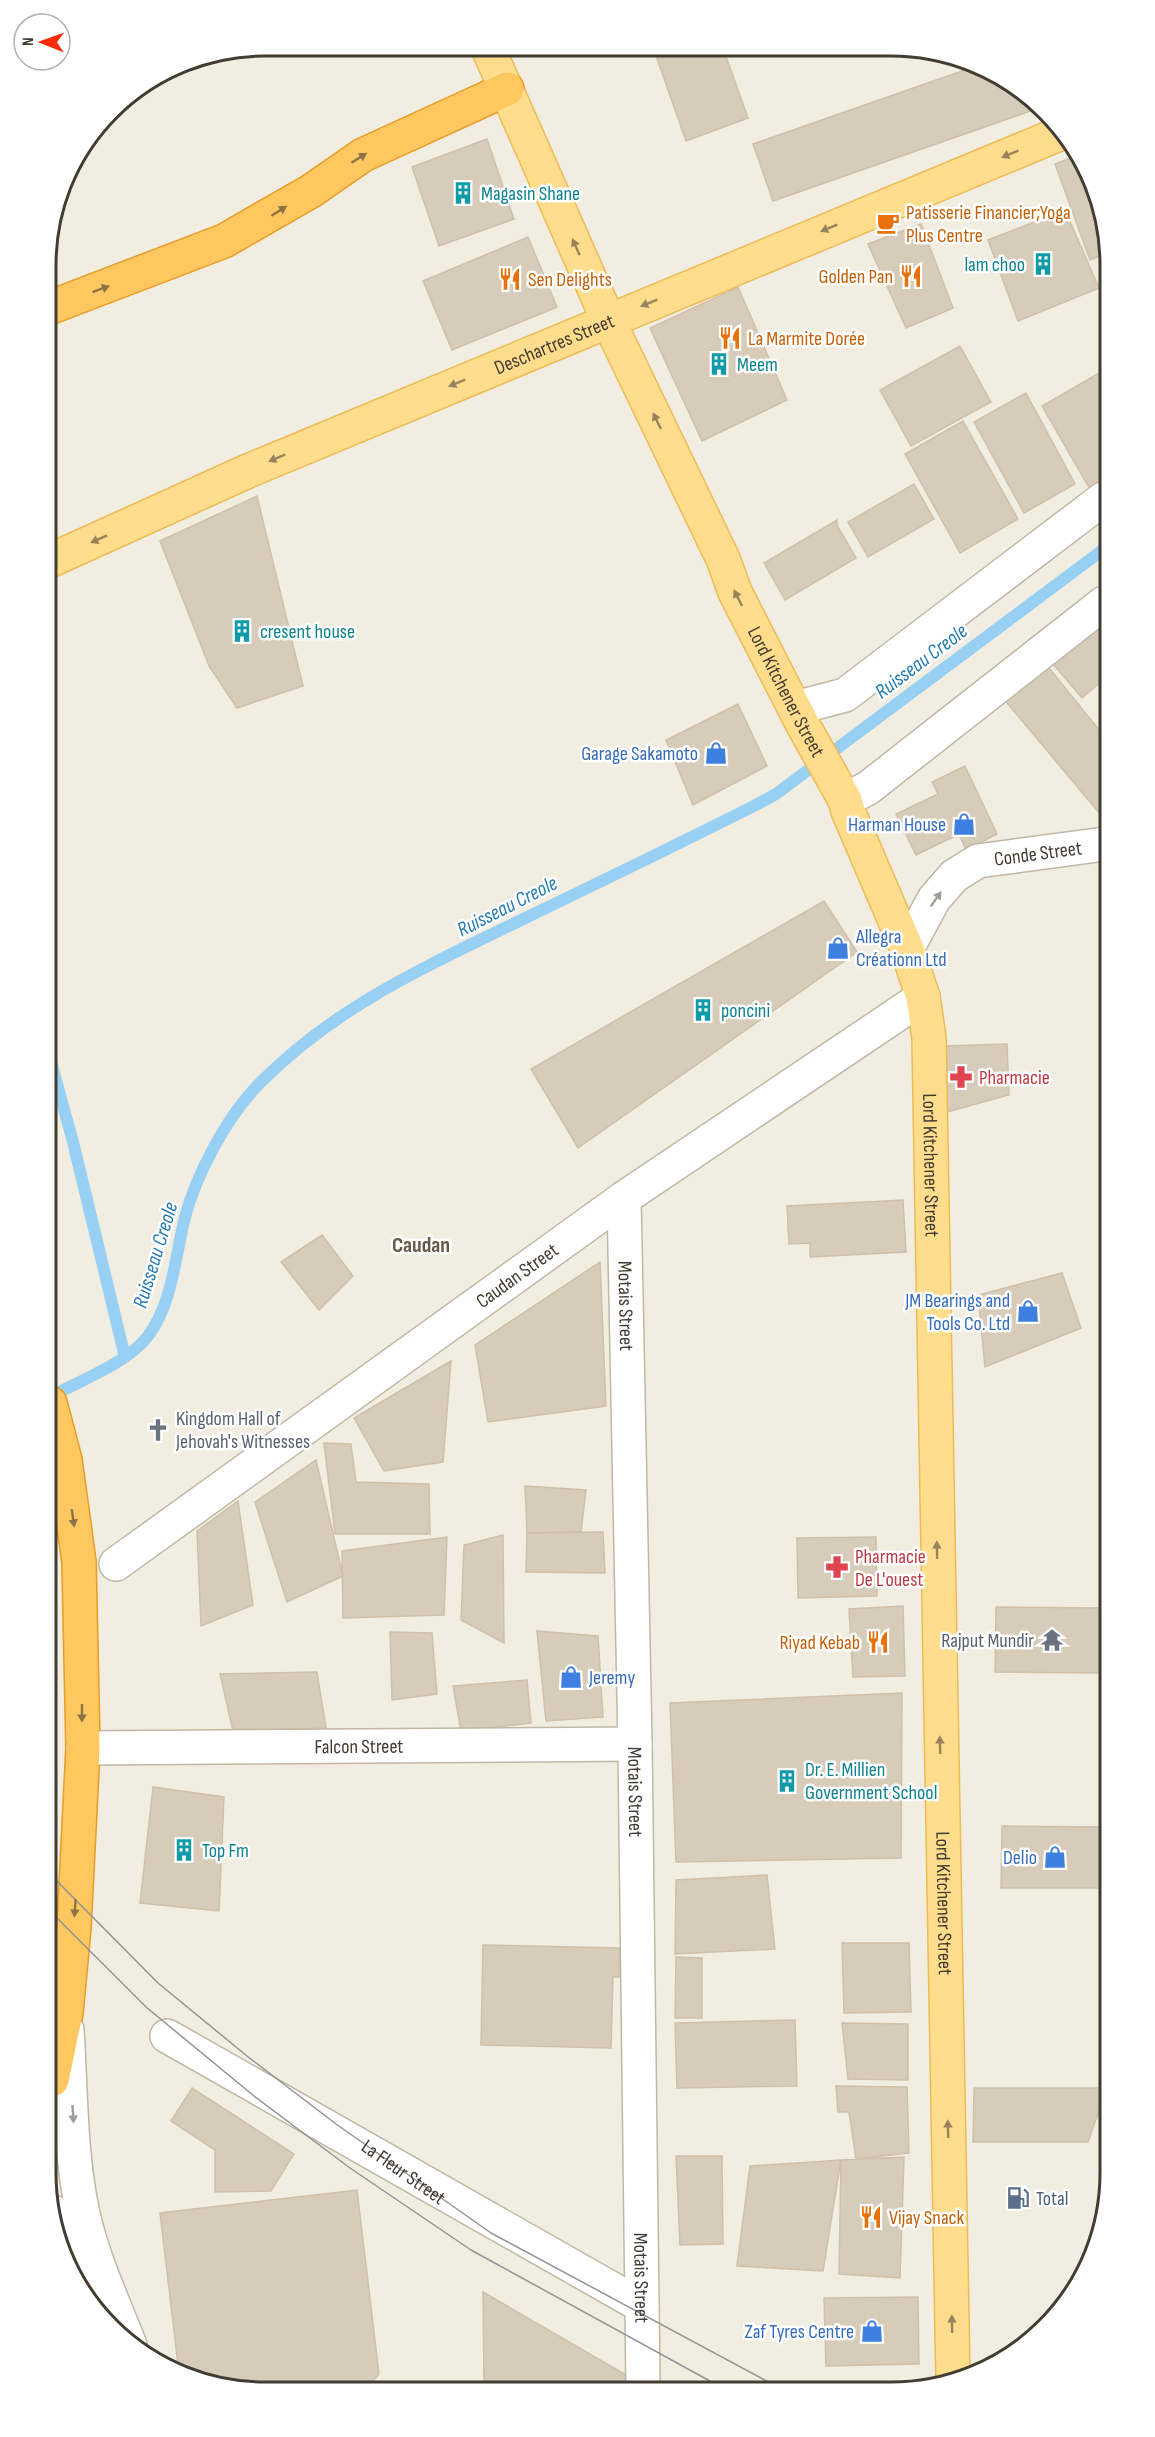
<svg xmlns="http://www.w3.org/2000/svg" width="1155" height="2437" viewBox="0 0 1155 2437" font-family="'Sofia Sans Condensed',sans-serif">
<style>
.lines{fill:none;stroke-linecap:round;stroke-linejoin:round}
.stream{stroke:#98d0f4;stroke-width:12}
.building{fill:#d7cbb9;stroke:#cfc0a9;stroke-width:1.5}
.minor-casing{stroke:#c0b7a6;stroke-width:36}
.major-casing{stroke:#ebbb56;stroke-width:36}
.highway-casing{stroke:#e79d26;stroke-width:36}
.minor{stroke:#fff;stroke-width:33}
.major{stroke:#ffdd8d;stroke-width:33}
.highway{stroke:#ffc75f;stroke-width:33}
.tram{stroke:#939393;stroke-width:1.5}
.oneway{fill:#98845b}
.oneway2{fill:#8e7444}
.oneway3{fill:#a19e98}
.labels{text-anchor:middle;stroke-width:5;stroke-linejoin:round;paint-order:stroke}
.culture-label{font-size:20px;fill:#0d838f;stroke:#fff;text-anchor:start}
.food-label{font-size:20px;fill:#c56008;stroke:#fff;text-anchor:start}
.street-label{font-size:20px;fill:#433c32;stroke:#fff}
.shop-label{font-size:20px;fill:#366cbe;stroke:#fff;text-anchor:end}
.health-label{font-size:20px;fill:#be3a42;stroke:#fff;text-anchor:start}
.worship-label{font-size:20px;fill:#5b616d;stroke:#fff;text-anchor:start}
.service-label{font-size:20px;fill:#4e5e75;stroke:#fff;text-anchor:start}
.water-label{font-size:21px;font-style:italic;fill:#257bb5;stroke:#fff}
.quarter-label{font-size:22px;font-weight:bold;fill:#675a48;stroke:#fff}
.rim{fill:none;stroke:#433c32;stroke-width:3}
</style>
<rect width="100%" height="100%" fill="#f2ede1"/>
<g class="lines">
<path class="stream" d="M48 1051 73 1142 125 1357
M50 1397C79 1381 128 1363 148 1336 172 1304 175 1259 184 1221 195 1176 227 1116 260 1083 335 1007 423 968 517 922 596 884 674 846 752 807L776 794 1104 549"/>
</g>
<path class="building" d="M653 47 723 48 748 118 686 141Z
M979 65 987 67 1036 100 1042 107 773 201 753 144Z
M487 139 514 219 439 246 412 167Z
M1079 155 1102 207 1103 255 1090 260 1055 164Z
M1065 210 1099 288 1018 321 988 240Z
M921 224 953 308 906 328 868 244Z
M528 237 557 307 452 350 423 281Z
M738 287 787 400 702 441 650 328Z
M960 346 991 402 911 446 880 390Z
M1101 372 1103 375V483L1091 491 1042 406Z
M1026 393 1075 484 1024 513 974 422Z
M963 421 1018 519 960 553 905 454Z
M914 484 934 519 868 557 848 522Z
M257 496 303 686 237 708 209 666 160 541Z
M837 520V525L856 558 785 600 764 563Z
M1100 625 1104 629V679L1082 698 1054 665Z
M1045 663 1104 736 1105 820 1003 698Z
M738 704 767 766 693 805 666 740Z
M965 766 997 834 966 850 959 834 916 855 896 814 938 794 932 782Z
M824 901 857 952 578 1148 531 1069Z
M1007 1044 1009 1095 947 1112 944 1046Z
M903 1200 906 1252 810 1257V1243L789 1244 787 1206Z
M322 1235 353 1276 319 1310 281 1262Z
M600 1262 606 1406 488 1422 475 1345Z
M1062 1273 1081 1328 985 1367 978 1295Z
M451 1361 443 1462 384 1471 354 1418Z
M324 1443 351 1444 356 1482 429 1484 430 1534H335Z
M316 1460 343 1576 287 1602 255 1502Z
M525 1486 586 1490 581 1532 527 1533Z
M238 1501 253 1605 201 1626 197 1531Z
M603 1532 605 1573 526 1572 527 1533Z
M503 1535 504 1643 461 1620 464 1545Z
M447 1537 444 1615 343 1618 342 1551Z
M876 1537 877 1596 798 1598 797 1538Z
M903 1606 905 1676 853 1677 849 1609Z
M996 1607 1107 1608 1108 1673 995 1672Z
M537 1631 598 1636 603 1717 546 1721Z
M390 1632 432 1633 437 1694 392 1700Z
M317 1672 326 1728 233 1731 220 1674Z
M527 1680 531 1723 461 1731 453 1686Z
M902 1693 901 1858 676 1862 670 1703Z
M153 1787 224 1797 219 1911 140 1903Z
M1002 1826 1108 1827V1888H1001Z
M767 1875 775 1949 675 1954 676 1880Z
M842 1943H909L911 2012 844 2013Z
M483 1945 620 1948 619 1977H613L611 2048 481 2045Z
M676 1957 702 1958V2018H675Z
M795 2020 797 2086 677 2088 675 2023Z
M842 2023 908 2024V2080L848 2079Z
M836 2086 907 2087 909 2153 856 2159 849 2112H838Z
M192 2088 294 2154 271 2191 215 2192V2150L171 2121Z
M974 2088H1107L1088 2142H973Z
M676 2156H722L723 2244 680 2245Z
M904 2157 900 2278 839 2274 841 2160Z
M841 2160 823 2271 737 2266 750 2166Z
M357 2190 379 2374 368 2387 222 2388 179 2373 160 2213Z
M483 2292 633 2379V2386L484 2387Z
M918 2297 919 2364 826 2366 824 2298Z"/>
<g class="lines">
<g class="minor-casing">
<g id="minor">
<path d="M797 710 803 706 845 695 1103 499"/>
<path d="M845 800 868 788 1104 603"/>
<path id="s1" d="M907 949 934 899 954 876 978 861 1105 844"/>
<path id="s2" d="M624 1198 635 1744 643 2386"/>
<path id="s3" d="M116 1564 624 1198 923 997"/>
<path id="s4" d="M83 1748 635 1744"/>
<path d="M67 2030C71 2091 70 2155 83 2214 93 2259 113 2302 130 2345"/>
<path d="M167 2036 642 2306"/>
<path d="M53 2212 64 2241 67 2262"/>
<path d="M64 2241 93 2288"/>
</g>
</g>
<g class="major-casing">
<g id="major">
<path id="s5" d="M487 46 608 320 723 559 735 592 803 725 845 800 848 811 907 949 923 997 929 1038 953 2382"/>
<path id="s6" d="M47 562 248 471 1064 132"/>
</g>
</g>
<g class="highway-casing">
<path id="highway" d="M46 309 224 241 311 191 363 155 507 89
M50 1403 65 1460 79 1562 83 1748 74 1927 66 2013 52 2080"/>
</g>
<use href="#minor" class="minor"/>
<use href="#major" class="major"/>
<use href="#highway" class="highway"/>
<g class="tram">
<path id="s7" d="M51 1875 158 1983 247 2056 336 2124 491 2233 774 2385"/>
<path d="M51 1912 146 2007 254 2096 350 2168 471 2250 719 2386"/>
</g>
</g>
<defs><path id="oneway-solid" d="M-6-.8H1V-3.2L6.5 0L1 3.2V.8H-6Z" transform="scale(1.5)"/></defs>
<g class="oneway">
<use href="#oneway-solid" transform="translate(1010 154) rotate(158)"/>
<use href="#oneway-solid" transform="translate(829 228) rotate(158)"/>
<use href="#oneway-solid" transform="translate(576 247) rotate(-114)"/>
<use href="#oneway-solid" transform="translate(649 303) rotate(158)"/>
<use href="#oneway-solid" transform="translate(457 383) rotate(157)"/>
<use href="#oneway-solid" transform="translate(657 421) rotate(-116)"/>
<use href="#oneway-solid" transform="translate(277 458) rotate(157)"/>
<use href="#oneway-solid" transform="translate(99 539) rotate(156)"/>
<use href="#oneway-solid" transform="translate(738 598) rotate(-117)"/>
<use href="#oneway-solid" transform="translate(937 1550) rotate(-91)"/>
<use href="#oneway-solid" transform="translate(940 1745) rotate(-91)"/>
<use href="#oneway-solid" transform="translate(948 2129) rotate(-91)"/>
<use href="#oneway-solid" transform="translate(952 2324) rotate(-91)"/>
</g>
<g class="oneway2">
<use href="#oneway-solid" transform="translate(359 158) rotate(-32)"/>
<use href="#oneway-solid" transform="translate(279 211) rotate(-32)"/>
<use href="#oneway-solid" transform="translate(101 289) rotate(-20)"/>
<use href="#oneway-solid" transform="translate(73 1518) rotate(82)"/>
<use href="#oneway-solid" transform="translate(82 1713) rotate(90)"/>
<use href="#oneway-solid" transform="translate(75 1908) rotate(94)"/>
</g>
<g class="oneway3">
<use href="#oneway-solid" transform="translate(936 899) rotate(-55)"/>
<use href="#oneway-solid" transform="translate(73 2114) rotate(86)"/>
</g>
<defs>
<g id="building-bare" transform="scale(1.8)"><path d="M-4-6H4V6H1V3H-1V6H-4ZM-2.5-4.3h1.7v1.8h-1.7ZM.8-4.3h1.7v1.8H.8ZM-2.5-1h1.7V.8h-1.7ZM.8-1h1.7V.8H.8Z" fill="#0f9aa8" stroke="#fff" stroke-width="2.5" paint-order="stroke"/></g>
<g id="cafe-bare" transform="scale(1.8)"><path d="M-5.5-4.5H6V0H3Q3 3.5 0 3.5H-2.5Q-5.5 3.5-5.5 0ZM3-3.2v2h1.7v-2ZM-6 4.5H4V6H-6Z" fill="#e8710a" stroke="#fff" stroke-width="2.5" paint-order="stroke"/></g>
<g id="restaurant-bare" transform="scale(1.8)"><path d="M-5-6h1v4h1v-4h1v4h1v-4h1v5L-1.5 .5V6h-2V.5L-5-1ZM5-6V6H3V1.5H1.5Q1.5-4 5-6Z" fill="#e8710a" stroke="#fff" stroke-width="2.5" paint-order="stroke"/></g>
<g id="shop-bare" transform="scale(1.8)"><path d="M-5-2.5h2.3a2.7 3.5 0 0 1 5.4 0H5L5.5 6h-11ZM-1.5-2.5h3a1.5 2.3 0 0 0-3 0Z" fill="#3f7fe0" stroke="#fff" stroke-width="2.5" paint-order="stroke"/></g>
<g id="pharmacy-bare" transform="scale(1.8)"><path d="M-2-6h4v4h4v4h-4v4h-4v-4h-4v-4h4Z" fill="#e0444e" stroke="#fff" stroke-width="2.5" paint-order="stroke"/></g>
<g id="church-bare" transform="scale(1.8)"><path d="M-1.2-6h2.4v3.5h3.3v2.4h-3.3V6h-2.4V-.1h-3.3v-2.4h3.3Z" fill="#6b7280" stroke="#fff" stroke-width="2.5" paint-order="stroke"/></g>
<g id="temple-bare" transform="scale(1.8)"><path d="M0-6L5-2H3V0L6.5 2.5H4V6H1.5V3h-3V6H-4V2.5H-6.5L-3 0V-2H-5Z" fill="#6b7280" stroke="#fff" stroke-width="2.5" paint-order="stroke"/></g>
<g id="fuel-bare" transform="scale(1.8)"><path d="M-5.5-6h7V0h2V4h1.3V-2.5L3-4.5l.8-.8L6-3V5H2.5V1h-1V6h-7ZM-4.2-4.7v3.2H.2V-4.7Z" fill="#5c6f8a" stroke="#fff" stroke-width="2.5" paint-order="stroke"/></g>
</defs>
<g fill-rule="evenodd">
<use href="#building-bare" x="463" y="193"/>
<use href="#cafe-bare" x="888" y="223"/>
<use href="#building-bare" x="1043" y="264"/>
<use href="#restaurant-bare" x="911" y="276"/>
<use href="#restaurant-bare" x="510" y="279"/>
<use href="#restaurant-bare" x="730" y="338"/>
<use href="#building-bare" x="719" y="364"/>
<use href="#building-bare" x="242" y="631"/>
<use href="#shop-bare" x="716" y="753"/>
<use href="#shop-bare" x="964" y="824"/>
<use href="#shop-bare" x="838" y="948"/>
<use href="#building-bare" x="703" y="1010"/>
<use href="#pharmacy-bare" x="961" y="1077"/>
<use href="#shop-bare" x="1028" y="1311"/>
<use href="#church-bare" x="158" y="1430"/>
<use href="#pharmacy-bare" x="837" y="1567"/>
<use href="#temple-bare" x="1052" y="1640"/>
<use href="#restaurant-bare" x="878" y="1642"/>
<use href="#shop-bare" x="571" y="1677"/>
<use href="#building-bare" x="787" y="1781"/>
<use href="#building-bare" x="184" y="1850"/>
<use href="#shop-bare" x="1055" y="1857"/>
<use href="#fuel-bare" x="1018" y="2198"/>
<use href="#restaurant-bare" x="871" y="2217"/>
<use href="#shop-bare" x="872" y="2331"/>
</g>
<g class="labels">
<g class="culture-label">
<text x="481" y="200">Magasin Shane</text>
<text x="1025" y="271" text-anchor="end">lam choo</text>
<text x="737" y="371">Meem</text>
<text x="260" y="638">cresent house</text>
<text x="721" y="1017">poncini</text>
<text x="805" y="1776">Dr. E. Millien<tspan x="805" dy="23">Government School</tspan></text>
<text x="202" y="1857">Top Fm</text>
</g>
<g class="food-label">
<text x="906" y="219">Patisserie Financier;Yoga<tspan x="906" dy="23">Plus Centre</tspan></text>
<text x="893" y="283" text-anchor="end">Golden Pan</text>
<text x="528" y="286">Sen Delights</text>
<text x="748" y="345">La Marmite Dorée</text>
<text x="860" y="1649" text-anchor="end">Riyad Kebab</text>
<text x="889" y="2224">Vijay Snack</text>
</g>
<g class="street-label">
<text dy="7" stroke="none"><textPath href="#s6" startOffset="552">Deschartres Street</textPath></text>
<text dy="7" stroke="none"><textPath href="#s5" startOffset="712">Lord Kitchener Street</textPath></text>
<text dy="7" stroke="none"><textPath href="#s1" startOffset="176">Conde Street</textPath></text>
<text dy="7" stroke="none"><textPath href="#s5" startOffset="1216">Lord Kitchener Street</textPath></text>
<text dy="7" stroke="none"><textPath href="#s3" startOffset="494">Caudan Street</textPath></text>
<text dy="7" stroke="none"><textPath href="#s2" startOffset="108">Motais Street</textPath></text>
<text dy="7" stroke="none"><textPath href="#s4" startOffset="276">Falcon Street</textPath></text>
<text dy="7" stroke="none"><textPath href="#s2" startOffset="594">Motais Street</textPath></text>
<text dy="7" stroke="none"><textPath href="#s5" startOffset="1954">Lord Kitchener Street</textPath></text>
<text dy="7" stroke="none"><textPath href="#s7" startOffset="462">La Fleur Street</textPath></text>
<text dy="7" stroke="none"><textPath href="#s2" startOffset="1080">Motais Street</textPath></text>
</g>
<g class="shop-label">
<text x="698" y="760">Garage Sakamoto</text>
<text x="946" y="831">Harman House</text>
<text x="856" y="943" text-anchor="start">Allegra<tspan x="856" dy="23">Créationn Ltd</tspan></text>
<text x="1010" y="1307">JM Bearings and<tspan x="1010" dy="23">Tools Co. Ltd</tspan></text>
<text x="589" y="1684" text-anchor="start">Jeremy</text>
<text x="1037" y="1864">Delio</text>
<text x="854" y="2338">Zaf Tyres Centre</text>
</g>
<g class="health-label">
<text x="979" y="1084">Pharmacie</text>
<text x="855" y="1563">Pharmacie<tspan x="855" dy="23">De L'ouest</tspan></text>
</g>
<g class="worship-label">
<text x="176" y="1425">Kingdom Hall of<tspan x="176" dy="23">Jehovah's Witnesses</tspan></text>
<text x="1034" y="1647" text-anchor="end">Rajput Mundir</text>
</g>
<g class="service-label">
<text x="1036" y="2205">Total</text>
</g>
<g class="water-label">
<text transform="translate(921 661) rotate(-37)" y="7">Ruisseau Creole</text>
<text transform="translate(507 906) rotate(-27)" y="7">Ruisseau Creole</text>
<text transform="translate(155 1255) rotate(-73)" y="7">Ruisseau Creole</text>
</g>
<g class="quarter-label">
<text x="421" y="1252">Caudan</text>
</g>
</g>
<path d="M0 0H1155V2437H0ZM265 56H891A209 209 0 0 1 1100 265V2173A209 209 0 0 1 891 2382H265A209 209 0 0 1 56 2173V265A209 209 0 0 1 265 56Z" fill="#fff" fill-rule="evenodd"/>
<path class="rim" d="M265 56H891A209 209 0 0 1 1100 265V2173A209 209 0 0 1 891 2382H265A209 209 0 0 1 56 2173V265A209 209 0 0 1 265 56Z"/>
<g transform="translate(42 42) rotate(271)"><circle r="28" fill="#ffffff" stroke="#b4b1ad" stroke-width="1.5"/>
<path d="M0-4.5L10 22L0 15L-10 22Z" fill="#ff2b0b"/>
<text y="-9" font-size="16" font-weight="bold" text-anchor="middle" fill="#433c32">N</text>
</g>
</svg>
